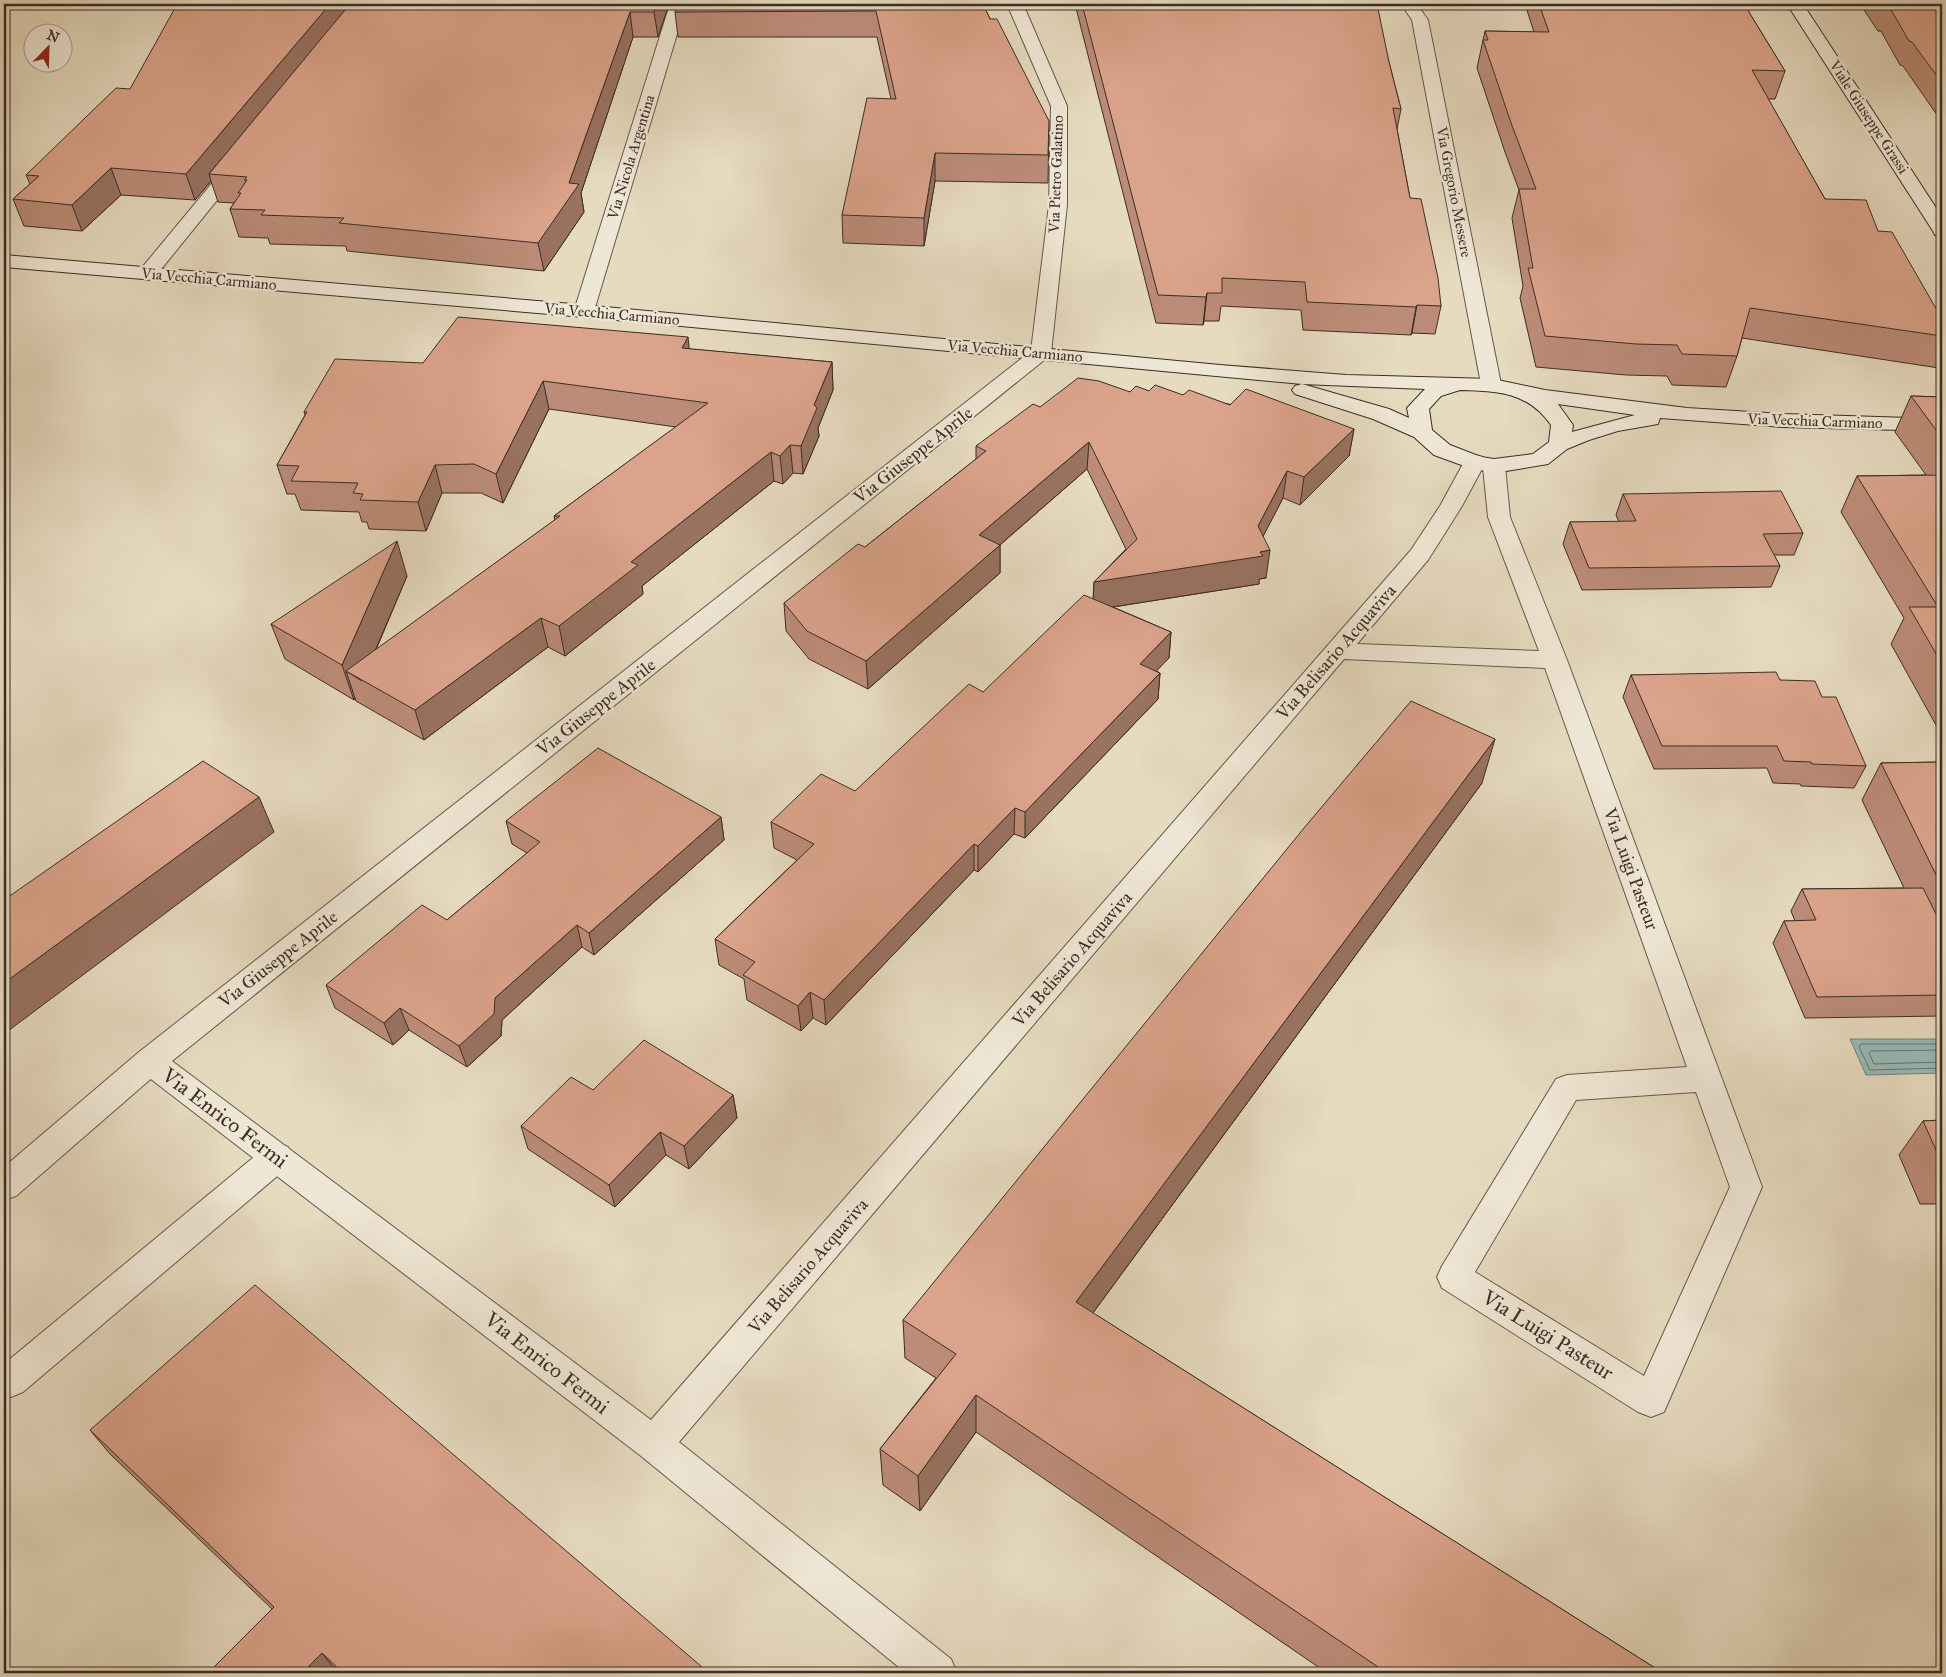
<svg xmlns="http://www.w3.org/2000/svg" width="1946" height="1677" viewBox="0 0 1946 1677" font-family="'IM FELL Great Primer',serif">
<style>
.water{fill:#97bab7;stroke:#72827d}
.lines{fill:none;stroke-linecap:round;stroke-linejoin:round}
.shore{stroke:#69746f;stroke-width:1}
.lane-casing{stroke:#66584d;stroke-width:2}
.street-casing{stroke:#66584d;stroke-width:2}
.secondary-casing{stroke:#3b2d27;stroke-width:2}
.lane{fill:#efe7d5;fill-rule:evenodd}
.street{fill:#efe7d5;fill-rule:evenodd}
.secondary{fill:#efe7d5;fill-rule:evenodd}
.wall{fill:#bc8c78;stroke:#3b2d27}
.shaded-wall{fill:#997261;stroke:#3b2d27}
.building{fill:#dba38b;stroke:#3b2d27}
.labels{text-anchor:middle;stroke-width:4.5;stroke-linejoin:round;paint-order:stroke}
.far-street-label{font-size:15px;fill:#3b2d27;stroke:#efe7d5}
.street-label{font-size:18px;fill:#3b2d27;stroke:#efe7d5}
.near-street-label{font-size:21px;fill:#3b2d27;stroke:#efe7d5}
</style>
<rect width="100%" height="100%" fill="#e6dabf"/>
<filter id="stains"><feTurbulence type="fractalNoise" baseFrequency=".004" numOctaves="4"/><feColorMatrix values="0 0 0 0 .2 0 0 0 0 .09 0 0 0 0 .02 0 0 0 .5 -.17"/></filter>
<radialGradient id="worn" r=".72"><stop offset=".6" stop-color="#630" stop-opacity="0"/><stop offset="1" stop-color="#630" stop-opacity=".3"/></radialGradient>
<path class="water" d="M1850 1039H1942V1073L1866 1075Z"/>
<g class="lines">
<path class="shore" d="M1942 1044H1861L1859 1047 1870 1070 1942 1068
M1942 1050 1871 1051 1869 1053 1874 1064 1942 1062"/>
<g class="lane-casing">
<path id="lane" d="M150 1048 161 1052 165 1061 161 1070 16 1196 4 1200V1167L139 1052Z
M277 1143 288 1147 293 1157 288 1167 23 1392 11 1397 4 1394V1357L10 1359 266 1147Z"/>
</g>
<g class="street-casing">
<path id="street" d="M670 4H686L594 311 591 315 584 317 577 315 574 311Z
M1007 4H1023L1067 106V205L1051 353 1048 357 172 1061 651 1420 1411 550 1440 506 1464 462 1467 457 1475 455 1483 457 1486 462 1494 459 1502 461 1505 466 1510 517 1567 660 1762 1187 1664 1412 1651 1417 1638 1412 1442 1288 1437 1277 1442 1266 1556 1079 1567 1075 1687 1067 1545 668 1344 659 679 1442 951 1659 957 1673H906L641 1456 139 1070 135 1061 139 1052 1031 351 1049 205 1051 106ZM1483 467 1488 517 1539 651 1357 644 1428 560 1462 506ZM1696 1092 1730 1187 1644 1376 1475 1272 1576 1100Z
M1401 4H1417L1428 20 1501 384 1498 388 1491 390 1484 388 1481 384 1412 20Z
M238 158 244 159 247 163 244 167 154 278 147 280 140 278 137 274 140 270 232 159Z"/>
</g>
<g class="secondary-casing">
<path id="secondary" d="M1787 4H1803L1942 217V237L1935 235 1933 231Z
M4 255 584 305 1220 365 1346 375 1493 379 1545 390 1687 408 1783 414 1942 419V431L1783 427 1660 418 1658 424 1618 431 1589 440 1567 449 1548 464 1494 473 1467 467 1434 455 1414 437 1373 419 1295 394 1292 390 1295 386 1302 384 584 317 4 267ZM1302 384 1425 389 1407 408 1409 418 1389 409ZM1460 390C1498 391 1528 392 1551 425L1549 442 1533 454 1494 459 1481 457 1450 445 1432 430 1429 409 1441 396ZM1558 404 1635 415 1572 432 1573 425Z"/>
</g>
<use href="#lane" class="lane"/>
<use href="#street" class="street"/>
<use href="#secondary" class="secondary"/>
</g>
<path class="wall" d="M669 4 658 37H633L581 193 584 212 544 271 347 251 346 246 270 244 268 238 239 237 230 209 234 203 218 202 211 181 195 200 121 195 82 231 24 226 13 199 30 184 26 175 130 89Z
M983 4 990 19 1049 121 1048 183 935 181 924 246 843 243 842 215 891 99 877 37H678L675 12Z
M1075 4H1374L1401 109 1397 129 1410 198 1441 306 1435 334 1412 333 1411 335 1303 330 1301 310 1221 306 1219 321H1204L1203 325 1156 323Z
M1525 4H1744L1785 71 1775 99H1768L1825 199 1878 231 1942 319V360L1939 368 1742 338 1737 356 1726 387 1672 385 1667 376 1626 375 1536 367 1520 298 1523 286 1512 218 1519 190 1505 152 1477 68 1485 31 1534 32Z
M1860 4H1942V122L1903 66 1900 65 1881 31H1878Z
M689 349 832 362 833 390 818 428 819 436 803 474 793 473 783 484 774 481 642 586 643 594 565 656 548 647 424 740 356 701 355 698 354 700 285 659 271 624 407 576 376 650 555 520 554 516 676 427 549 409 503 503 481 493H442L426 531 369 529 367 522H362L359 512 301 510 295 494H287L277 465 305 415 304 412 423 363Z
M1149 391 1183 395 1354 429 1349 456 1300 505 1283 498 1263 536 1266 578 1259 579V584L1113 607 1171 632 1169 658 1156 671 1160 673 1158 699 1025 838 1014 834 978 872 974 870 826 1025 813 1018 801 1031 747 1000 744 979 719 965 715 939 797 860 774 848 771 822 855 791 983 692 1093 599 1094 582 1126 549 1087 469 1000 545V573L868 689 809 659 786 631 784 603 865 547 976 459V446L1040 407 1130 392Z
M1911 396 1942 397V736L1891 644 1904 618 1841 512 1857 476 1926 475 1895 432Z
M1623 494 1803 533 1794 555H1774L1780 566 1771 587 1582 590 1563 544 1570 522H1619L1616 515Z
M1631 675 1780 680 1822 697 1866 766 1854 788 1801 786 1800 784 1773 783 1767 768 1654 769 1623 697Z
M1942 762V1016L1805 1018 1773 943 1784 921H1795L1791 911 1802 889 1904 888 1862 800 1881 763Z
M1482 783 1093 1313 1663 1673H1327L976 1432 920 1511 883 1485 880 1449 936 1378 905 1358 903 1320Z
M721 817 724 840 594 955 582 947 502 1020 501 1036 467 1067 409 1030 393 1045 335 1008 326 985 447 920 527 853 512 844 506 821Z
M593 1090 733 1095 737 1118 689 1169 666 1155 615 1207 528 1149 521 1126Z
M1942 1120V1204H1920L1899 1155 1923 1121Z
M90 1430 709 1673H208L272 1609 110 1454Z"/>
<path class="shaded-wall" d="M330 4H351L209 174 211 181 195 200 186 174Z
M657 4H669L658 37 654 12Z
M630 12 633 37 581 193 584 212 544 271 538 243 569 183Z
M935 153V181L924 246V218Z
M111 168 121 195 82 231 72 205Z
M1207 293 1204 321 1203 325 1206 297Z
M1417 305 1412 333 1411 335 1416 307Z
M688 337 691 365 682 348Z
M832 362 833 390 818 428 819 436 803 474 801 446 814 405Z
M543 381 549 409 503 503 496 474Z
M1354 429 1349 456 1300 505 1304 477Z
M1089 442 1087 469 979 563V535Z
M790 445 793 473 783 484 780 456Z
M771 452 774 481 642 586 643 594 565 656 559 626 631 562Z
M435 465 442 493 426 531 418 502Z
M1287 471 1283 498 1254 554 1258 526Z
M397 541 407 576 362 681 346 671 355 698 354 700 342 665Z
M1000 545V573L868 689 866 661Z
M1270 550 1266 578 1259 579V584L1093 610 1094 582Z
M541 618 548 647 424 740 415 710Z
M1171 632 1169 658 1138 690 1140 664Z
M1160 673 1158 699 1025 838V812Z
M1495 739 1482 783 1073 1340 1076 1302Z
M259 797 274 832 4 1034V983Z
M1015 808 1014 834 978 872V846Z
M721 817 724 840 594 955 589 933Z
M974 844V870L826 1025 824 1000Z
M577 925 582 947 502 1020 501 1036 467 1067 459 1046 495 998Z
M810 992 813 1018 801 1031 798 1006Z
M400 1008 409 1030 393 1045 384 1023Z
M733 1095 737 1118 689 1169 684 1146Z
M660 1132 666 1155 615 1207 609 1185Z
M976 1395V1432L920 1511 918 1476Z
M322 1653 338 1673H302Z"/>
<path class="building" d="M205 4H330L186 174 111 168 72 205 13 199 39 176 26 175 116 88 130 89 175 8 203 7Z
M350 4H657L654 12H630L569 183 579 184 538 243 339 223 344 218 261 215 265 210 230 209 241 193H238L247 180H244L247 177 209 174Z
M677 4H983L990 19H997L1049 121 1048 155 935 153 924 218 842 215 867 98 896 99 876 11 675 12Z
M1082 4H1374L1378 9 1389 62 1401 109 1393 108 1410 198 1421 199 1438 278 1441 306 1417 305 1416 307 1307 302 1305 282 1222 278V293H1207L1206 297 1158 295Z
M1539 4H1744L1785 71 1752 70 1825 199 1866 200 1878 231 1892 232 1942 319V336L1750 308 1737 356 1682 354 1677 345 1636 344 1545 336 1528 268H1533L1519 189H1536L1511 123 1483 40H1488L1485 31 1549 32Z
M1884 4H1942V83L1912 42 1909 41 1890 8 1887 7Z
M458 317 688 337 682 348 832 362 814 405 817 408 801 446 790 445 780 456 771 452 631 562 638 565 559 626 541 618 415 710 346 671 560 516H554L708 403 543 381 496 474 474 464 435 465 418 502 360 500 363 494 353 493 358 483 291 481 299 466 277 465 307 412H304L335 359 423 363Z
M1078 378 1099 381 1130 392 1136 386 1149 391 1155 385 1183 395 1189 390 1230 405 1246 389 1354 429 1304 477 1287 471 1258 526 1270 550 1260 552 1263 556 1094 582 1137 539 1089 442 979 535 1000 545 866 661 807 631 784 603 858 544 865 547 986 451 976 446 1033 404 1040 407Z
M1911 396 1942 397V438Z
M1942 475V664L1909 607H1938L1857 476Z
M1781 491 1803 533 1763 534 1780 566 1589 568 1570 522 1636 521 1623 494Z
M397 541 342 665 271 624Z
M1084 595 1171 632 1140 664 1160 673 1025 812 1015 808 978 846 974 844 824 1000 810 992 798 1006 743 975 755 962 715 939 814 844 771 822 821 774 855 791 969 684 983 692Z
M1776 672 1780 680 1815 681 1822 697H1836L1866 766 1812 764 1811 762 1784 761 1777 746H1662L1631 675Z
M1411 701 1495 739 1076 1302 1663 1673H1387L976 1395 918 1476 880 1449 956 1354 903 1320 1304 828Z
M598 748 721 817 589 933 577 925 495 998 494 1014 459 1046 400 1008 384 1023 326 985 422 905 447 920 540 842 506 821Z
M203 761 259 797 4 983V900Z
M1942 762V887L1881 763Z
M1923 888 1942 926V995L1817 997 1784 921 1816 920 1802 889Z
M644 1040 733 1095 684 1146 660 1132 609 1185 521 1126 571 1077 593 1090Z
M1942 1120V1163L1923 1121Z
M255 1285 709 1673H343L322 1653 302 1673H208L274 1607 90 1430Z"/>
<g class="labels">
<g class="far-street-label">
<text transform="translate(1869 117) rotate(57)" y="5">Viale Giuseppe Grassi</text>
<text transform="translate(631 157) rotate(-73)" y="5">Via Nicola Argentina</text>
<text transform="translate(1056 174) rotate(-88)" y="5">Via Pietro Galatino</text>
<text transform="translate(1454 192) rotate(79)" y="5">Via Gregorio Messere</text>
<text transform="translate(209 279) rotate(5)" y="5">Via Vecchia Carmiano</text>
<text transform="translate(612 314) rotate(5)" y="5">Via Vecchia Carmiano</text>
<text transform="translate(1015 351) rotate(5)" y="5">Via Vecchia Carmiano</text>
<text transform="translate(1815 421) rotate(2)" y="5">Via Vecchia Carmiano</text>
</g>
<g class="street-label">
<text transform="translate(913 455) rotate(-38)" y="6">Via Giuseppe Aprile</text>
<text transform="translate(1336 652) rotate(-49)" y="6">Via Belisario Acquaviva</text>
<text transform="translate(596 707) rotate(-38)" y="6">Via Giuseppe Aprile</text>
<text transform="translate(1631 869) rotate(70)" y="6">Via Luigi Pasteur</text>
<text transform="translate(278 959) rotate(-38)" y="6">Via Giuseppe Aprile</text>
<text transform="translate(1072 959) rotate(-49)" y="6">Via Belisario Acquaviva</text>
<text transform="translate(808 1266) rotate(-49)" y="6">Via Belisario Acquaviva</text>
</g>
<g class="near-street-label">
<text transform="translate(225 1118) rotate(37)" y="7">Via Enrico Fermi</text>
<text transform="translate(1548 1335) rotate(32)" y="7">Via Luigi Pasteur</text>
<text transform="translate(547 1363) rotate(38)" y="7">Via Enrico Fermi</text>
</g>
</g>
<rect width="1946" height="1677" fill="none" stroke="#e6dabf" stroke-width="20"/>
<rect x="5" y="5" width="1936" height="1667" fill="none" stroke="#3b2d27" stroke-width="2.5"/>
<rect x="10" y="10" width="1926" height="1657" fill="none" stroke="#3b2d27"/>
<g transform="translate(48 48) rotate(23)"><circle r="24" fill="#efe7d5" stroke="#a79d8f"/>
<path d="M0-4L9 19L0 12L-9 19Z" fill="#8f2418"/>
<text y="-8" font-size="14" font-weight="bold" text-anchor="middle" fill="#3b2d27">N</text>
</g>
<rect width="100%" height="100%" filter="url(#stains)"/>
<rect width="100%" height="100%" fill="url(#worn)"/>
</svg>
